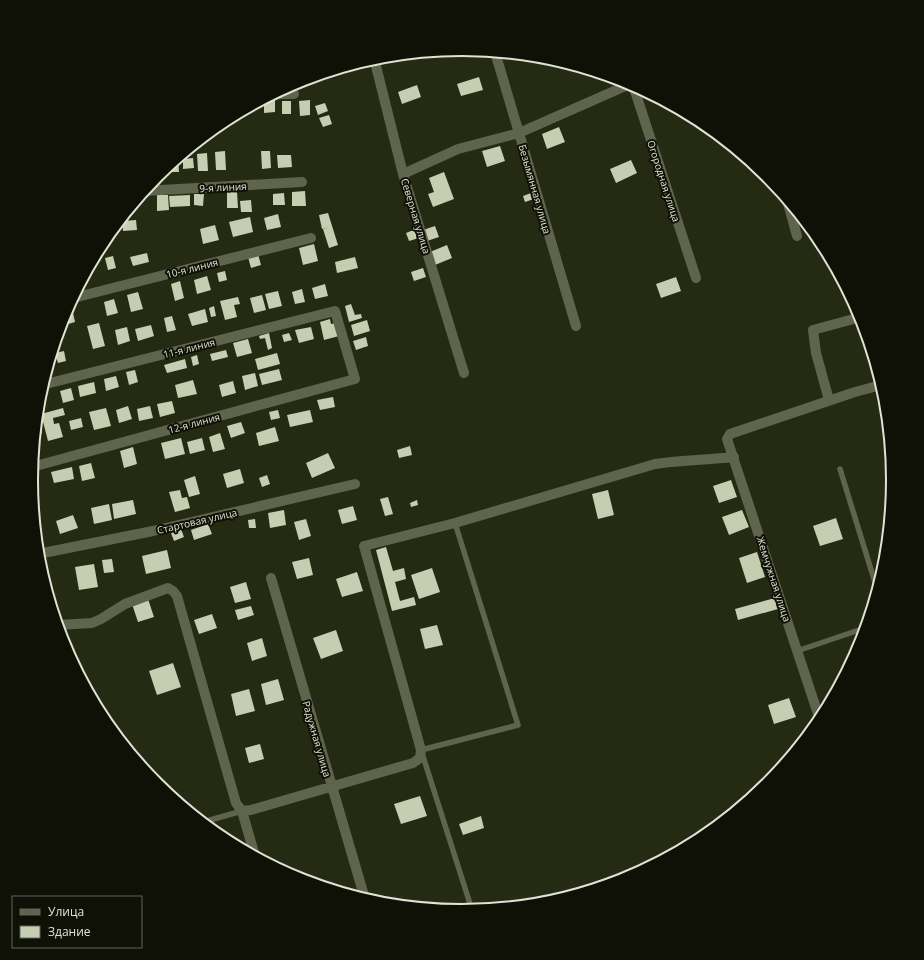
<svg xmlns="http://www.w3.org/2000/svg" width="924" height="960" viewBox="0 0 924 960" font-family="'Open Sans',sans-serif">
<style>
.building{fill:#c6ceb2}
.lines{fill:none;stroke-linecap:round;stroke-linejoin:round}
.service{stroke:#5f654c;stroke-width:5.5}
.minor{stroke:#5f654c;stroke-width:10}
.labels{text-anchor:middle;stroke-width:4;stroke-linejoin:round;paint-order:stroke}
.street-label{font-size:10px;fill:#dfe2d4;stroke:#0f1107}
.rim{fill:none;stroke:#dfe2d4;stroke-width:2}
</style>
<rect width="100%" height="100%" fill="#252a13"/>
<path class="building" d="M479 77 483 90 461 96 457 84Z
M417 85 421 97 402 104 398 92Z
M266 98H275V112L264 113V100Z
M310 100V115L300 116 299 101Z
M282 101H291V114H282Z
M325 103 328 111 318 115 315 106Z
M329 115 332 124 323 127 319 118Z
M559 127 565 142 547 149 542 134Z
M500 146 505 161 487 167 482 151Z
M225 151 226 170H216L215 152Z
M261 151H270L271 168 262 169Z
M207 153 208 171H198L197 154Z
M277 155H291L292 167 278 168Z
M178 158 179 172H170L169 165Z
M193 158 194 168 183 169V159Z
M631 160 637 173 616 183 610 169Z
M759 169 760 170 766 175 761 176Z
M444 172 454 199 433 207 428 194 434 192 429 178Z
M305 191 306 206H292V192Z
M227 192H237L238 208H227Z
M284 193 285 205H273V194Z
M531 193 534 199 525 202 523 196Z
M194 194H204L203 206 194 205Z
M157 195H168L169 210 157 211Z
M190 195V206L170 207 169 196Z
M251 200 252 212H241L240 201Z
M328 213 338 245 329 248 323 229 330 227 322 229 319 215Z
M278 214 281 227 267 230 264 218Z
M250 217 253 232 233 237 229 222Z
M136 220 137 230 123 231 122 221Z
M215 225 219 240 203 244 200 229Z
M435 226 439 237 427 241 423 230Z
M416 229 419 238 409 241 406 233Z
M314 244 318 261 303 265 299 248Z
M447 245 452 258 435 265 430 252Z
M147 253 149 262 133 266 130 257Z
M258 254 261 265 251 268 248 257Z
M113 256 116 268 108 270 105 258Z
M355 257 358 268 337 273 335 262Z
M423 268 426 277 414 281 411 272Z
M225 271 227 280 219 282 217 273Z
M207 276 211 290 197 294 194 280Z
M676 277 681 291 661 298 656 284Z
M180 281 184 298 175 301 171 284Z
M325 284 328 296 315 299 312 288Z
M302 289 305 302 295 304 292 292Z
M278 291 282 306 269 309 265 294Z
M138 292 143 309 131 312 127 295Z
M262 295 266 310 254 313 250 298Z
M238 297 240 304 234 305 237 317 225 320 220 301Z
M114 299 118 313 107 316 104 302Z
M351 304 355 315 361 314 362 318 349 322 345 306Z
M214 306 216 316 211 317 209 308Z
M72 308 75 322 62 326 67 309Z
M205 309 208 322 192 326 188 314Z
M172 316 176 330 167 332 164 318Z
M330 319 331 324 336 323 339 336 324 340 320 322Z
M367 320 370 331 354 336 351 325Z
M99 323 105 346 93 349 87 326Z
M151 325 154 336 138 341 135 329Z
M127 327 130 341 118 345 115 330Z
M311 327 314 339 299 343 295 330Z
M269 333 272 348 268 350 265 338 260 339 259 336Z
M289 333 292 340 284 342 282 335Z
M366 337 368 346 356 350 353 341Z
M248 339 252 353 237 357 233 343Z
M226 350 228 357 212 361 210 354Z
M64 351 66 361 58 363 55 353Z
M277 353 280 364 258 370 255 359Z
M197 355 199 364 193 366 191 357Z
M185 359 187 368 167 373 164 365Z
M279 369 282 380 262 385 259 374Z
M135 370 138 382 129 385 126 372Z
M255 373 258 386 245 390 242 376Z
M116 376 119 387 106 391 104 379Z
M193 380 197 394 178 398 175 385Z
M233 381 236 393 222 397 219 385Z
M94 382 96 393 80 397 78 386Z
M71 388 74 400 63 403 60 391Z
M333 397 335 407 320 410 317 400Z
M172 401 175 413 160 417 157 404Z
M128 406 132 419 119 423 116 410Z
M150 406 153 418 139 421 137 409Z
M63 408 65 415 53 418 54 424 59 423 63 437 48 441 41 414Z
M106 408 111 426 94 430 89 412Z
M278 410 280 418 271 420 269 412Z
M310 410 313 422 290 427 287 415Z
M37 416 42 433 36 434Z
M81 418 83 427 71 430 69 421Z
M241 422 245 433 231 438 227 426Z
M275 427 279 441 259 446 256 433Z
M220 433 225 449 213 452 209 437Z
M181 438 185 454 165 459 161 443Z
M202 438 205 450 190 454 187 442Z
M410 446 412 455 399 458 397 450Z
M133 447 137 464 124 468 120 451Z
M328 453 335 468 312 478 306 463Z
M91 463 95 478 82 481 79 466Z
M72 467 74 479 54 483 51 472Z
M240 469 244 483 227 488 223 474Z
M267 475 270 484 262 487 259 478Z
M195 476 200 494 189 497 184 480Z
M731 480 737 497 719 503 713 486Z
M180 490 182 498 187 497 190 508 175 512 169 492Z
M608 490 614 515 598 519 592 494Z
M388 497 393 514 385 516 380 499Z
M133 500 136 514 114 519 112 504Z
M417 500 418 505 411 507 410 503Z
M109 504 112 520 94 524 91 508Z
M353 506 357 520 342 524 338 510Z
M284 510 286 525 270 528 268 513Z
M742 510 749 527 729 535 722 517Z
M73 515 78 528 60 534 56 521Z
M836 518 843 539 820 546 813 526Z
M255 519 256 528H249L248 520Z
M306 519 311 536 299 540 294 522Z
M208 524 212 534 194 540 191 530Z
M181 529 184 537 174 541 171 533Z
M386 547 393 571 404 568 406 579 395 582 400 601 414 597 416 605 392 611 376 550Z
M167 550 171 568 146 574 142 556Z
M757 552 765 577 747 583 739 558Z
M309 558 313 575 297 579 292 562Z
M112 559 114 572 104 573 102 560Z
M94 564 98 587 79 590 75 567Z
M432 568 440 592 419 599 411 575Z
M357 572 363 591 342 597 336 579Z
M246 582 251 599 235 603 230 587Z
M775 598 778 609 738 620 735 609Z
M148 599 154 617 138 622 132 604Z
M251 606 254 615 238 620 235 610Z
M212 614 217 628 199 634 194 620Z
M437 625 443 645 425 649 420 629Z
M336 630 343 651 321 659 313 638Z
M262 638 267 656 252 661 247 643Z
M173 663 181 687 157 695 149 671Z
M278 679 284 700 266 705 261 684Z
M249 689 255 711 236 716 231 694Z
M789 698 796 717 774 724 768 705Z
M260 744 264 759 249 763 245 748Z
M420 796 427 816 401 824 394 804Z
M481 816 484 828 463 835 459 824Z"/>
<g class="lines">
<path class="service" d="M840 469 877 589
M455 523 518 725 421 750 472 910
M797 651 865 628
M203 822 242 811"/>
<path class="minor" d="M495 52 576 326
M374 58 403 174 464 373
M633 85 696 278
M274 94H294
M403 174 458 149 519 133 630 84
M144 191 302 182
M787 200 797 236
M73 298 311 238
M829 400 816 353 813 330 861 317
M32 467 355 379 335 311 42 385
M38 554 153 531 355 484
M271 578 365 899
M58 625 92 623 101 619 125 604 168 588 173 591 177 596 236 803 242 811 251 810 413 763 420 758 421 750 364 546 455 523 655 464C682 460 707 460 734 457
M820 720 727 439 730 434 855 392 881 385
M242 811 255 856"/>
</g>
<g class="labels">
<g class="street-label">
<text transform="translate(664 181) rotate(72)" y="4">Огородная улица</text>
<text transform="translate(223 187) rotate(-3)" y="4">9-я линия</text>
<text transform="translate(535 189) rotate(74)" y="4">Безымянная улица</text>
<text transform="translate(416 216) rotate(73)" y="4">Северная улица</text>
<text transform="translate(192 268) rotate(-14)" y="4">10-я линия</text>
<text transform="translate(189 348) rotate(-14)" y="4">11-я линия</text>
<text transform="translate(194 423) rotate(-15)" y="4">12-я линия</text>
<text transform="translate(197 521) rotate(-13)" y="4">Стартовая улица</text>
<text transform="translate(774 579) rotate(72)" y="4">Жемчужная улица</text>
<text transform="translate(317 739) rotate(74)" y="4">Радужная улица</text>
</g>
</g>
<path d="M0 0H924V960H0ZM38 480a424 424 0 1 1 848 0a424 424 0 1 1-848 0Z" fill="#0f1107" fill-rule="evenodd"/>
<path class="rim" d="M38 480a424 424 0 1 1 848 0a424 424 0 1 1-848 0Z"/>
<rect x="12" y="896" width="130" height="52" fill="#0f1107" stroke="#626559"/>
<rect x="20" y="909" width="20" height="6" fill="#5f654c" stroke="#626559"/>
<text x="48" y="916" font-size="12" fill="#dfe2d4">Улица</text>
<rect x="20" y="926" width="20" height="12" fill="#c6ceb2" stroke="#626559"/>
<text x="48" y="936" font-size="12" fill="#dfe2d4">Здание</text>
</svg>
